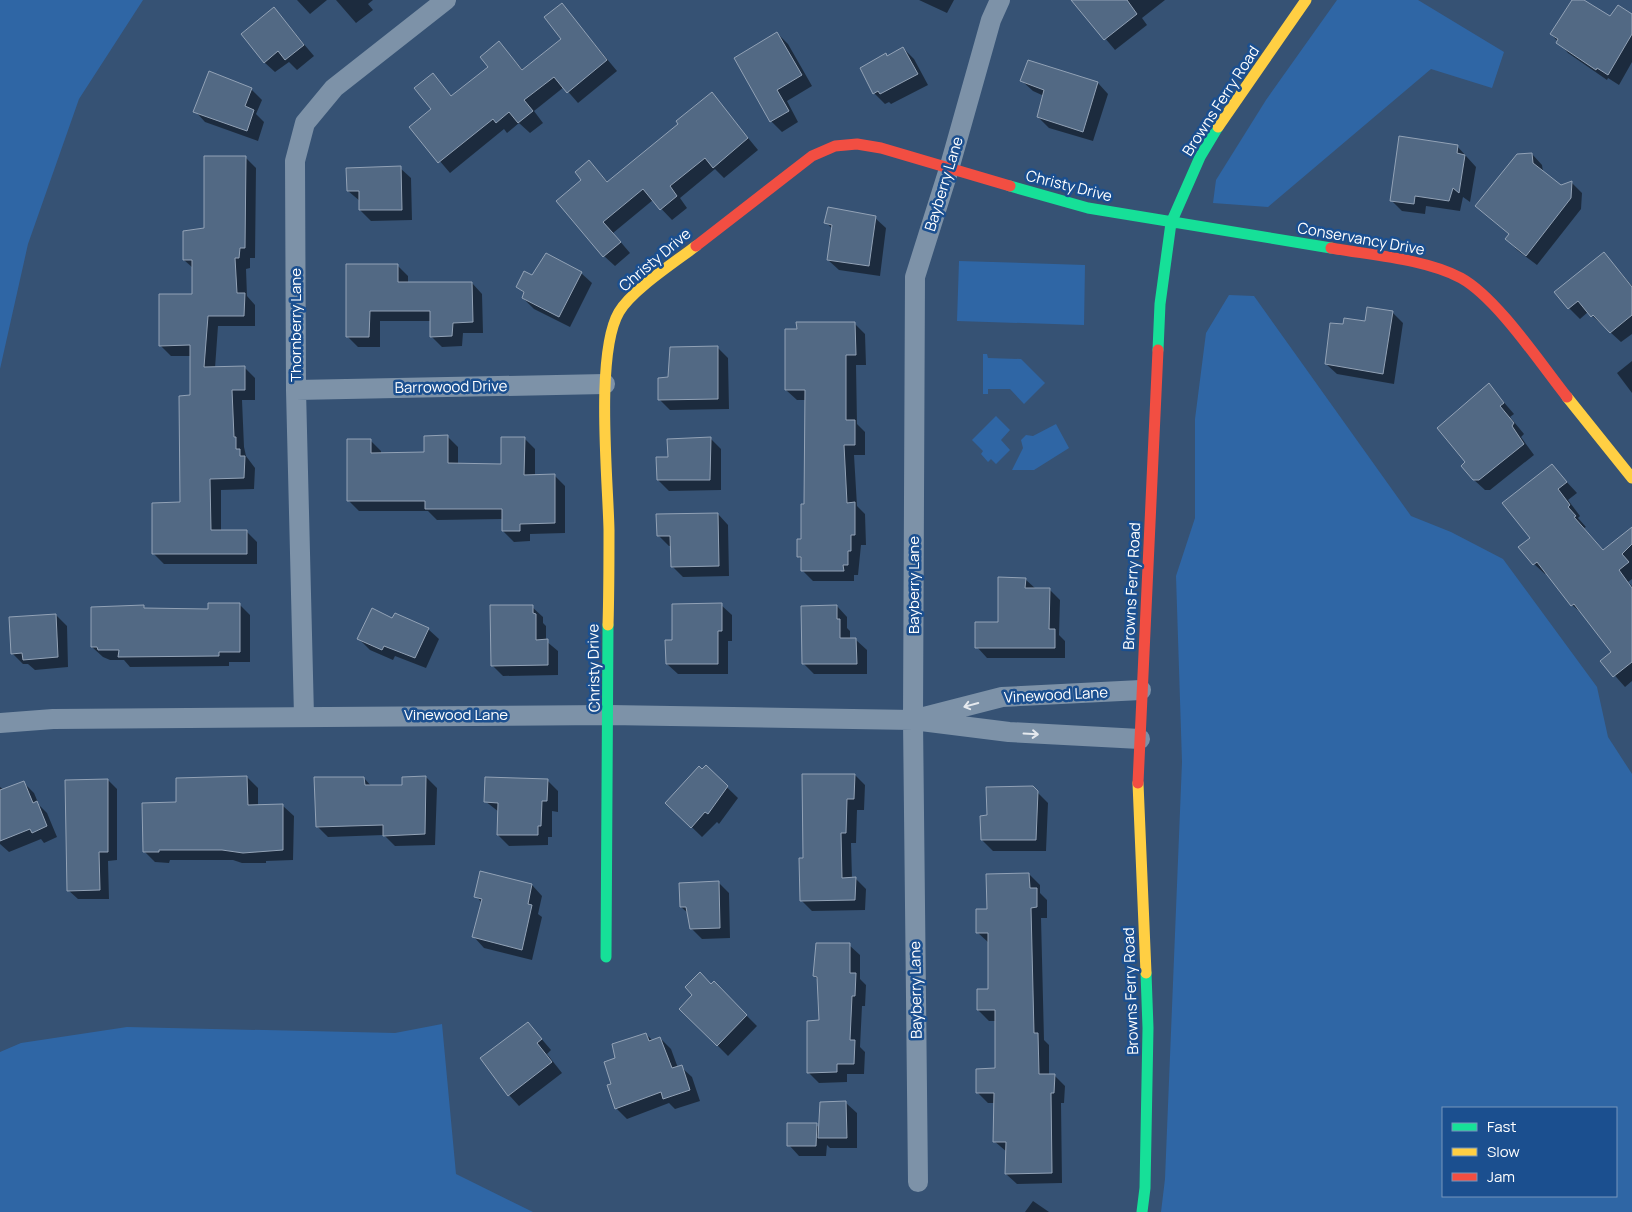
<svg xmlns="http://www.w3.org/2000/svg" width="1632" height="1212" viewBox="0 0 1632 1212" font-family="Manrope,sans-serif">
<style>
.green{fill:#2f66a5;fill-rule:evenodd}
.shadow{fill:#0007}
.building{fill:#526984;stroke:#92a2b6}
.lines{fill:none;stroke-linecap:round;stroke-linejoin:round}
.street{stroke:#7d92a8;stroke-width:20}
.fast{stroke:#16e098;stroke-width:11}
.slow{stroke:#ffcf43;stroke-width:11}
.jam{stroke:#f24e42;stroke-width:11}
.oneway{stroke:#e5e9ee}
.labels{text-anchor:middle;stroke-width:5;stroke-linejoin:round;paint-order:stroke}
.street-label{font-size:15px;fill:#fff;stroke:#1b4f8f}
</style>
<rect width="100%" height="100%" fill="#365274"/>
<path class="green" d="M0 0H143L79 99 28 244 0 369Z
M1337 0H1418L1504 52 1492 88 1431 69 1268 207 1213 203 1216 180 1266 100Z
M959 261 1085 265 1084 325 957 321Z
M1229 295 1254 296 1411 516 1451 532 1503 559 1597 687 1608 737 1632 774V1212H1161L1165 1179 1182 762 1176 576 1195 518V419L1206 333ZM1443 1108H1616V1196H1443Z
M983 354H987L988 358 1021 359 1045 383 1024 404 1010 389H988V394H983Z
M996 416 1010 430 1001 440 1010 450 996 464 991 459 988 462 981 454 983 451 972 440Z
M1056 424 1069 448 1034 470H1012L1023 448 1021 440 1026 435 1033 436Z
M442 1024 456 1174 533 1212H0V1052L21 1043 127 1027 395 1033Z"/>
<path class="shadow" d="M297 0H327L310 14Z
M336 0H373L368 4 373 10 356 23Z
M919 0H954L947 13Z
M1085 0H1165L1142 18 1147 25 1115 50 1078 6Z
M1573 0H1582L1611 18 1632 15V62L1619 85 1608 78 1607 80 1568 53 1551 34Z
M562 5 617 71 578 103 564 87 534 111 543 123 530 133 519 123 507 133 504 129 450 173 411 127 433 110V75L452 97 490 67 499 43 523 70 563 39Z
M274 9 314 56 297 70 289 62 275 72 264 62Z
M777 33 788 44 812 86 787 101 798 122 782 132 771 121Z
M903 48 914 59 928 85 891 104 889 102 885 104 874 93 888 57Z
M1029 61 1098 83 1108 94 1093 141 1049 128 1038 117 1044 96 1033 91 1022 81Z
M209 73 251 89 262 100 256 114 264 122 258 141 205 122 195 111Z
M712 94 758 150 724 178 715 169 680 198 687 208 672 220 653 200 613 233 630 253 615 266 604 256 583 180 589 162 608 182 680 124Z
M1457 146 1476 167 1470 202 1463 197 1460 211 1426 206 1425 214 1402 211 1391 200Z
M1532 154 1542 165 1543 172 1561 187 1571 182 1582 193 1581 209 1537 265 1517 250 1507 239 1510 235 1477 206Z
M245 157 256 168 255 258H250V268L246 269 247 296 255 305V326H218L215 368 244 367 255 378V400H242L244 447 246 456 255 468 254 489 221 490V531H246L257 542V564H164L154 554 181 504 191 397V356H171L160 345 193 295V268L184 260 205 229Z
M400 168 411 178 412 220 371 221 360 210V201L348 191Z
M875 218 886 228 880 276 839 270 828 260 833 230 826 222Z
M1604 253 1632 286V334L1621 342 1588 312 1580 319 1569 308Z
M397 265 408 276V284L472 283 482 294 483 333H463L462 346 442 347 431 336V321H380V347H358L348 337Z
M581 273 592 283 570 327 534 309 523 298 525 294 518 287 533 277Z
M1392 312 1403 323 1394 384 1337 374 1326 364 1344 326 1366 323Z
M854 323 865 334 866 365H856L857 424 865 432V455H854L857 506 865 514 866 545H861L858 575H854V581H813L802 570V560L798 556 806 505V400H797L786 390 798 330Z
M717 347 728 358 729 409 670 410 659 399 670 378Z
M1632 361V393L1617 373Z
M1489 385 1514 414 1510 417 1524 434 1521 437 1534 455 1490 490H1485L1473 479 1467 463Z
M448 437 458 447V464L502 465 524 438 535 449V476L554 475 565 486V533L530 534V541L514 542 503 531V519L437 520 428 511H359L348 500 370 440 381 451V454L426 453Z
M711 439 721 449V490L669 491 658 480 669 458Z
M1552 466 1577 493 1568 500 1580 516 1578 518 1586 527 1584 528 1603 551 1632 528V579L1628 582 1632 586V681L1625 687 1602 661 1613 652 1584 615 1572 605 1547 573 1545 574 1534 564 1531 538Z
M718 514 728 525 729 576 683 577 672 566V546H669L658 535Z
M1025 579 1036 589H1049L1060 600 1059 635 1065 641V658H987L977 647 999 623Z
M240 605 250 615V662H229V666L130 667 124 660H110L103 657 92 647 143 606 146 609 209 611Z
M721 605 732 615V641H728V674H678L667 664 673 641Z
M837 606 847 617V628L850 631V640H856L867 650V674H814L803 663Z
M532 607 543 617V623L546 626V641L558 651V675L503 676 492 665Z
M56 615 67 626 68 667 35 670 28 664H23L12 653Z
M392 620 428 629 439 639 426 668 395 656 393 660 370 650 359 639Z
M706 767 738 798 719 824 717 822 702 837 667 803Z
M855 775 865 785 864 810H857L856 843H851L852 879H856L866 889 865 910 812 911 801 900 805 859Z
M247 777 258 788V806H283L294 816 293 860 266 861V863H242L233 860H170L169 863 155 862 144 851 177 803Z
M426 777 437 788 435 845 395 846 384 835 328 837 317 826 364 778 372 787H403Z
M108 780 117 789V860L108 861 109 899H78L68 890Z
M547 780 558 791V812L552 811V837H548V845L509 846 498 835 499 812 485 801Z
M23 782 34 793 39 805 47 813 57 837 44 843 41 839 9 852 0 844V787L4 790Z
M1032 787 1048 803 1046 851H993L982 840 988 816Z
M1029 874 1040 885V893L1047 900V918H1041L1044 1040 1049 1045V1075H1054L1065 1086 1064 1103H1061L1062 1183 1017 1184 1006 1174 1007 1152 994 1141 995 1103H988L977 1092 996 1070V1021H989L978 1010 989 990V943L977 932 988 910Z
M718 882 729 893 730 938 702 939 691 928 689 914 681 907Z
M532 885 542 896 538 914 542 917 532 960 484 948 474 937 482 903 476 896Z
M849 945 860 955V979L866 985 865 1006H862L860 1047 865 1052 864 1074H847V1082L819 1083 808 1072 820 1022 818 980 814 976Z
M714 983 757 1026 728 1056 681 1009Z
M528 1023 551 1050 547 1054 562 1073 519 1106 509 1095Z
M646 1034 653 1041 660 1038 671 1049 678 1068 681 1067 692 1077 700 1101 675 1109 669 1103 627 1119 616 1108 612 1085 617 1059Z
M846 1103 857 1113V1148H830L827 1145 826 1156H799L789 1145 816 1125 820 1128Z
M1033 1201 1049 1212H1025Z"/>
<path class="building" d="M1071 0H1127L1137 14 1104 40Z
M1572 0H1584L1610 16 1618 5 1632 14V34L1608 75 1597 68 1596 70 1556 43 1558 39 1550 34Z
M562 3 607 60 567 93 554 77 524 100 533 111 518 123 509 112 496 123 493 119 438 163 409 127 431 109 414 88 433 73 451 96 488 67 480 57 499 41 522 70 561 39 544 17Z
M274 7 304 45 285 60 278 51 264 63 241 34Z
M777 32 802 75 777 90 789 111 770 122 734 58Z
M903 47 918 74 880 94 878 91 873 94 860 68 886 53 887 56Z
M1028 60 1098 82 1083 132 1037 117 1044 90 1020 81Z
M209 71 252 88 245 106 254 110 247 131 193 112Z
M712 92 748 138 713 168 705 158 670 186 677 196 660 210 643 189 603 222 621 242 603 257 556 201 581 180 575 172 589 160 607 182 678 124 676 121Z
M1399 136 1458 145 1457 153 1465 155 1459 193 1453 188 1449 201 1415 196 1414 204 1390 201Z
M1532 153 1533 163 1561 185 1572 181 1571 198 1526 256 1505 239 1509 234 1475 206 1517 154Z
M204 156H246L245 248H240L239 258H235L237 293H245L244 316H208L204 367 245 366V390H232L234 437H236V449H240V456H245L244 478 210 479 211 530H247V554H152V503L180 502 179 396 190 395V345L159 346V294H192V260H183V231L204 228Z
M401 166 402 210H359V191H347L346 168Z
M828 207 876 216 869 266 827 260 832 225 824 223Z
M1604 252 1632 287V315L1610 333 1593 315 1591 317 1578 301 1568 309 1554 292Z
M546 253 582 272 559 317 522 298 524 292 516 287 524 271 532 275Z
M346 264H398V282H472L473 322 453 323 452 336 430 337V311H370L369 337H346Z
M1367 307 1393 311 1383 374 1325 364 1330 323 1343 324 1344 318 1365 321Z
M796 322H855L856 355H846V420H855V445H844L847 503 855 502V535H851V551H848V565H843L844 571H801V557H797V539H801V504H804L805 390H785V329H797Z
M718 346V399L658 400V378L668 377 670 347Z
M1489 383 1504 403 1500 406 1514 423 1512 426 1524 444 1479 480H1473L1461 466 1465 462 1437 428Z
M448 435V463L501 464V437H525L524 475 555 474V523L520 524V531H502V509H425V501H347V439H371V453L424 452V436Z
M711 437 710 480H657L656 457H668L667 439Z
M1552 464 1567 482 1558 489 1570 505 1568 507 1576 516 1574 517 1603 550 1632 527V544L1622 554 1629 562 1619 570 1632 588V662L1613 677 1600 661 1611 652 1574 604 1571 606 1537 562 1533 565 1518 547 1530 538 1502 503Z
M718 513 719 566 671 567 670 536H657L656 514Z
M998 577 1026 578 1025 588H1050L1049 629H1055V648H975V622H998Z
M208 603H240V652H219V656L118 657 119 650H98L97 647H91V607L144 605V608L208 609Z
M722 603V631H718V664H666L665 640H672V604Z
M490 605H533V613L536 614V640L548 639V665L491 666Z
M837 605V619H840V638H856L857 664H802L801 606Z
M372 608 392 618 395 613 429 628 415 658 384 646 382 650 357 639Z
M56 614 58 657 23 660 22 653 11 654 9 617Z
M706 765 728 786 708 814 705 812 691 828 665 803 699 766 702 769Z
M802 774H855L854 799H847L846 833H841L842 878 856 877 855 900 800 901 799 858H803Z
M247 776 248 805 283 804V850L243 853 222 850H159V852H143L142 803 176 802V778Z
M426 776 425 834 383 836V825L316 827 314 777H364L365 785H402V777Z
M485 777 548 779 547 801H542L541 826H538V835H497L498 803 484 802Z
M108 779V852H99L100 890 67 891 65 780Z
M24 781 33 803 37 801 47 826 32 833 30 829 0 841V790Z
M1033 786 1038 791 1036 840H981L980 816 987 815 986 787Z
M480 871 532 884 528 904 532 905 522 950 472 937 482 899 474 897Z
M1029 873 1030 888H1037V907L1031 908 1034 1033H1038L1039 1074H1055L1054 1093H1051L1052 1173 1005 1174 1006 1142H993L994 1093H976V1069L995 1068V1010H977V989H988V933H976V909H987L986 874Z
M719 881 720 928 690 929 686 907H680L679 883Z
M816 943H850V973H856L855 996H852L850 1040H855L854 1064H837V1072L807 1073V1021L819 1020 817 977 813 976Z
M700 972 711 984 714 981 747 1015 717 1046 679 1009 692 995 685 987Z
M528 1022 542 1039 537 1043 552 1062 508 1096 480 1058Z
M646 1033 649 1041 660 1037 672 1068 682 1065 690 1090 663 1099 661 1092 615 1109 607 1085 611 1084 604 1062 615 1058 612 1044Z
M846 1101 847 1138H818L820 1102Z
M787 1123H817L816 1146H787Z"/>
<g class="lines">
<path class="street" d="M296 390 605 384
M304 716 296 390 295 161 305 123 334 88 446 0
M924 717 1002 697 1141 690
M0 723 53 719 609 715 913 720 1009 732 1140 739
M918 1182 913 720 915 277 949 169 991 20 1000 0"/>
<path class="fast" d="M1010 186 1088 208 1331 248
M1158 350 1160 304 1171 223 1200 157 1218 127
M606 957 608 625
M1142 1212 1145 1188 1148 1028 1146 973"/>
<path class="slow" d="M1218 127 1306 0
M1567 397 1632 478
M608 625C609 594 609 562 609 530 608 480 595 353 619 312 632 290 675 262 696 246
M1138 783 1146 973"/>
<path class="jam" d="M696 246 812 156 835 146 857 144 881 148 1010 186
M1331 248C1370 255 1426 259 1461 278 1497 298 1540 363 1567 397
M1138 783 1158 350"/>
</g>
<defs><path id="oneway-shaft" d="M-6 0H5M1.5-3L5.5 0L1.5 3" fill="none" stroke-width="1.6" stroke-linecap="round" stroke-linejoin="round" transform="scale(1.25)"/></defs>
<g class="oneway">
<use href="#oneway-shaft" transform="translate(971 705) rotate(165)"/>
<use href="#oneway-shaft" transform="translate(1031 734) rotate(3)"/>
</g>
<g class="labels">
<g class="street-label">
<text transform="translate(1221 101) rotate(-57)" y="5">Browns Ferry Road</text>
<text transform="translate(944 184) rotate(-73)" y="5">Bayberry Lane</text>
<text transform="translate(1069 186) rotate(14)" y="5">Christy Drive</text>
<text transform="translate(1361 239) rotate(10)" y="5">Conservancy Drive</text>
<text transform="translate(655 260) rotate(-40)" y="5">Christy Drive</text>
<text transform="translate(296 325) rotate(-90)" y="5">Thornberry Lane</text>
<text transform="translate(451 387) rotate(-1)" y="5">Barrowood Drive</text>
<text transform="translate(914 585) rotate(-90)" y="5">Bayberry Lane</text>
<text transform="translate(1132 586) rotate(-87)" y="5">Browns Ferry Road</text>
<text transform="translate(594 668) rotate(-91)" y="5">Christy Drive</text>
<text transform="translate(1056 695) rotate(-3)" y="5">Vinewood Lane</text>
<text x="456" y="720">Vinewood Lane</text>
<text transform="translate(916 990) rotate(-91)" y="5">Bayberry Lane</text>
<text transform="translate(1131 991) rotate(-92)" y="5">Browns Ferry Road</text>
</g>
</g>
<rect x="1442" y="1107" width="175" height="90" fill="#1b4f8f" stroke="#7695bc"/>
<rect x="1452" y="1123" width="25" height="8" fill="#16e098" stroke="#7695bc"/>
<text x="1487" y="1132" font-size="15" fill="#ffffff">Fast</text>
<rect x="1452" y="1148" width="25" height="8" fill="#ffcf43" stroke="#7695bc"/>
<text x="1487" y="1157" font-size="15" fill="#ffffff">Slow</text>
<rect x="1452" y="1173" width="25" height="8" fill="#f24e42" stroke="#7695bc"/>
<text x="1487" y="1182" font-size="15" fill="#ffffff">Jam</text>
</svg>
